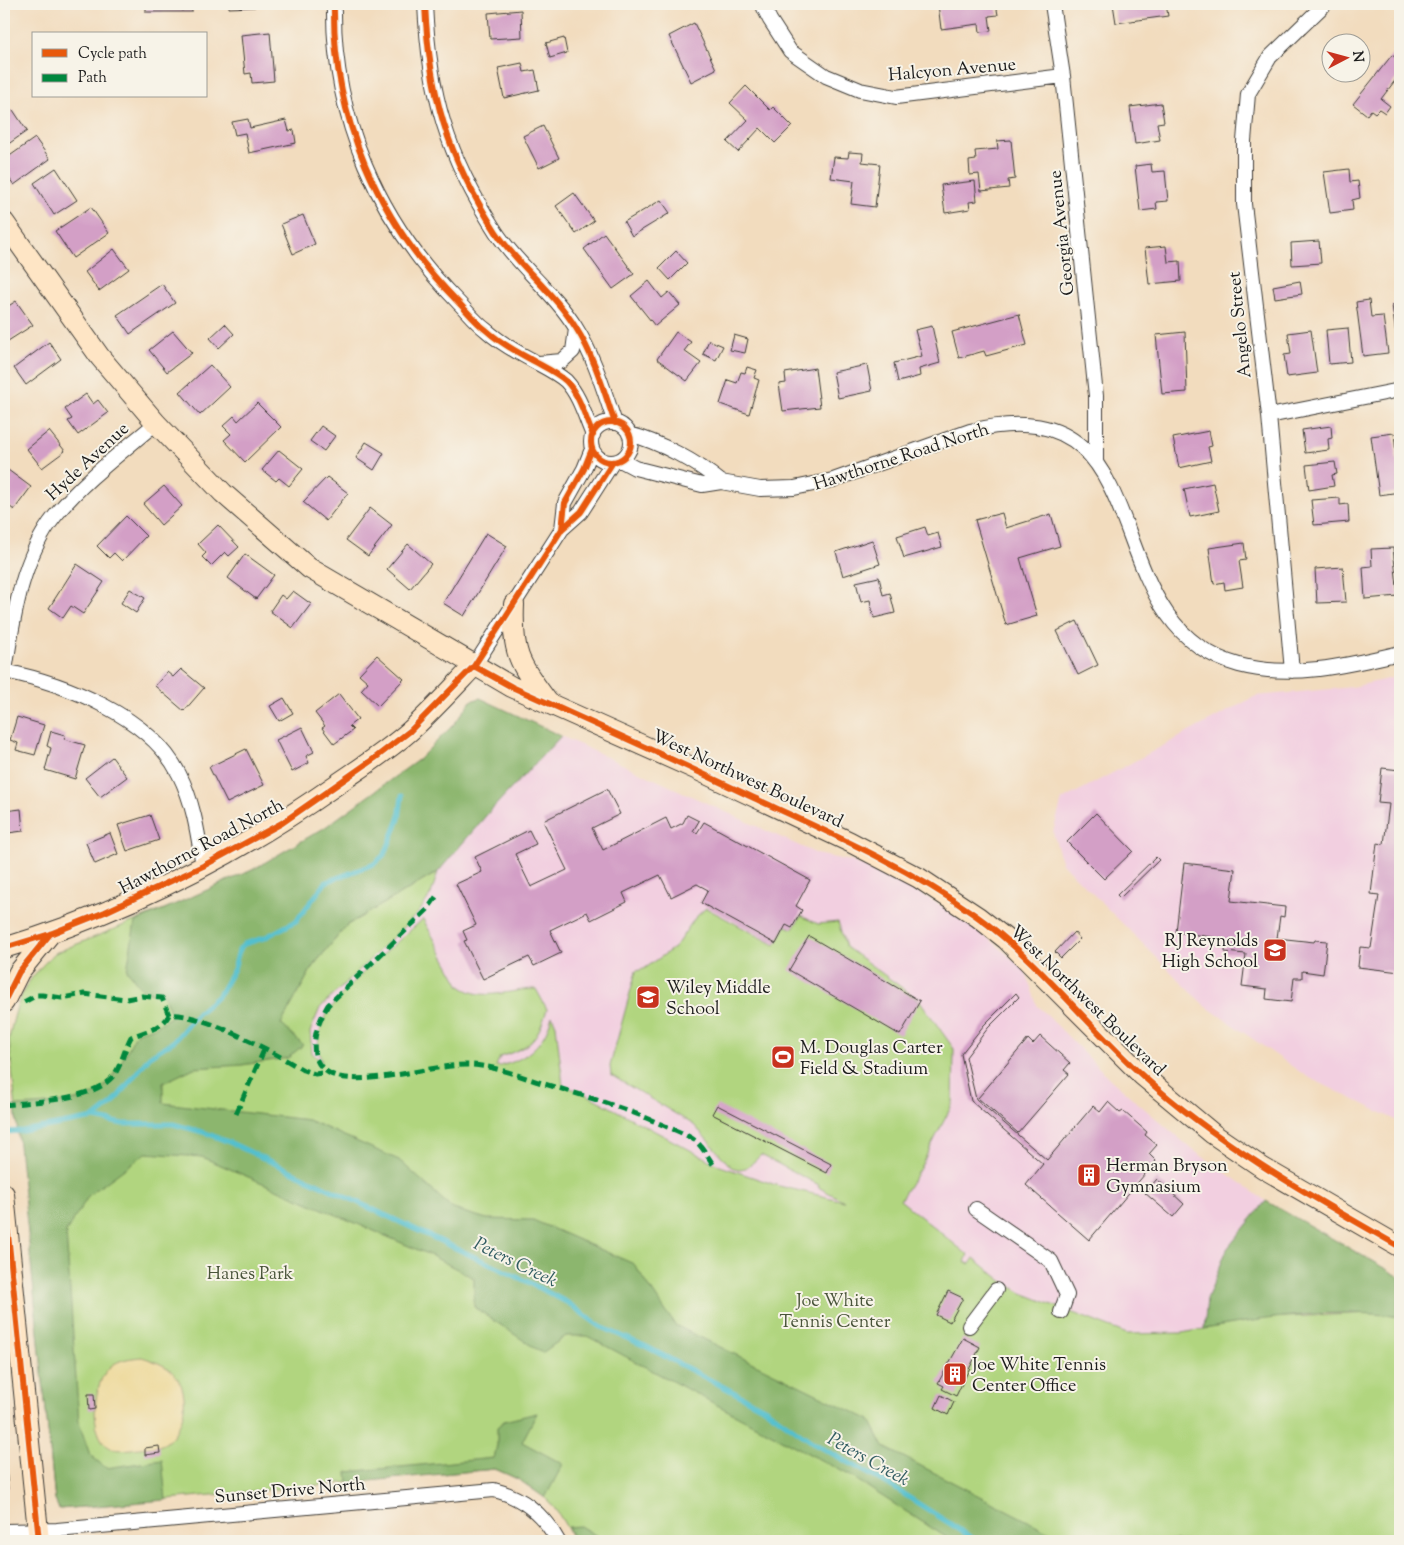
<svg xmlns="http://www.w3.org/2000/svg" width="1404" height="1545" viewBox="0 0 1404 1545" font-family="'Sorts Mill Goudy',serif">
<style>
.built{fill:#f2cfe0}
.green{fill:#b1d57f;stroke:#66784e}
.forest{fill:#8cb66e;stroke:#546945}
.sand{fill:#eeda9e;stroke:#857b5d}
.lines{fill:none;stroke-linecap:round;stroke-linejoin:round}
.stream{stroke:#53bfce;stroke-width:5}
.building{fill:#d39fc6}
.street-casing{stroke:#3c3934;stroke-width:16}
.secondary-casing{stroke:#3c3934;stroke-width:22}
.street{stroke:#fff;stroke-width:14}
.secondary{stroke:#fee5c5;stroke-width:20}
.quiet{stroke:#00873e;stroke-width:5;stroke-dasharray:10 5;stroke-linecap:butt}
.cycleway-casing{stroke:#f7f3e8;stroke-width:9}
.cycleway{stroke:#e8590c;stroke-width:6}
.labels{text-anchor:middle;stroke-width:4;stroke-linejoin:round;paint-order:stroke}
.street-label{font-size:18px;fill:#1c1c1c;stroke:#f7f3e8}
.poi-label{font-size:18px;fill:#1c1c1c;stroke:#f7f3e8;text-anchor:start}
.park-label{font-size:18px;fill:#49543a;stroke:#f7f3e8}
.water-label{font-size:19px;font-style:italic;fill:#325d63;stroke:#f7f3e8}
</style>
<rect width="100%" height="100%" fill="#f7f3e8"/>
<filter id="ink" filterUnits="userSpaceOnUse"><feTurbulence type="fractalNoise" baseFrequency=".02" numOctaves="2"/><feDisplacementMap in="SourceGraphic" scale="10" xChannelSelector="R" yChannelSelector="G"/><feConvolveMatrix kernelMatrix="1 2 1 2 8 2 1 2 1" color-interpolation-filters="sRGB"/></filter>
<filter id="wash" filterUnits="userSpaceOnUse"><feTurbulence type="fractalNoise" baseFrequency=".0096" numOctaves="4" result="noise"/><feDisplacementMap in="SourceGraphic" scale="20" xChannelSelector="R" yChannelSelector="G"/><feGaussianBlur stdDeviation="1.12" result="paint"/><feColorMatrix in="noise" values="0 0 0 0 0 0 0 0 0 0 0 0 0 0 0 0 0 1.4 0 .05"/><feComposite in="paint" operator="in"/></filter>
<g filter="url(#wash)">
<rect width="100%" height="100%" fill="#f2dcbe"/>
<path class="built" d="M1400 676V1122L1306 1076 1204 1005 1062 863 1053 832 1062 800 1256 696 1353 687Z
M561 736 817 854 854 862 906 885 947 909 993 942 1025 970 1037 1005 1111 1080 1193 1150 1266 1201 1227 1249 1207 1299 1204 1329 1182 1333 1127 1334 1022 1293 862 1205 779 1186 720 1166 580 1091 473 1061 352 1074 331 1070 280 1025 347 925 438 872 490 811Z"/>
<path class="green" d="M438 872 431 894 419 912 320 1008 310 1032 312 1053 322 1062C317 1049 317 1036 323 1022 336 991 397 943 423 919L460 986C483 1003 510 989 536 989L547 1009C538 1040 530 1047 500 1057L496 1066C502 1067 501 1065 507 1064 530 1057 546 1040 552 1016L556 1025 563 1086 580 1091 720 1166 779 1186 844 1201 818 1187 819 1185 761 1155C751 1164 745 1173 731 1167L694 1125 611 1075 610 1066 636 971 644 969 675 947 695 918 706 908 775 945 786 926 793 929 801 916 818 924 838 922 846 947 920 1001 954 1049 953 1103 919 1170 900 1200 968 1255 965 1262 970 1264 974 1258 1001 1280 1022 1293 1127 1334 1182 1333 1264 1318 1375 1313 1400 1317V1541H574C552 1498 540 1488 495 1469L59 1509 55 1500 9 1039C18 997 23 983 55 953L209 891 228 880 280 1025 313 966 347 925Z"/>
<path class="forest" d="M480 698 561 736 490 811 438 872 347 925 313 966 281 1024 303 1045 288 1058 242 1065 194 1068 163 1083V1103L308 1120 399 1160 453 1209 487 1219 533 1220 634 1264 675 1325 870 1420 884 1447 1067 1541H952L849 1475 587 1336H566L542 1353 474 1307V1278L432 1256 202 1157 146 1153 89 1195 66 1232 79 1423 90 1455 106 1468 162 1460 166 1500 59 1509 55 1500 15 1106C36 1105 88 1103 102 1089 117 1073 127 1051 137 1032L155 1027 172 1016 163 994 143 991 127 970 135 922 252 870 324 828 418 760 455 723 471 701Z
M1266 1201 1400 1277V1317C1337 1307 1266 1318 1204 1329L1207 1299 1227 1249Z
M537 1413 522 1442 563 1464 545 1498 518 1479 495 1469 348 1483 347 1472 494 1458 497 1445V1427L504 1421Z
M580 1526 602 1539 604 1541H574L568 1527Z"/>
<path class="sand" d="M142 1357C154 1361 167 1365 175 1375 191 1394 185 1425 168 1441 160 1448 149 1447 139 1448 130 1449 117 1452 109 1447 88 1435 93 1381 110 1367 119 1359 131 1358 142 1357Z"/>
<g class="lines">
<path class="stream" d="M94 1118 113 1103 150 1056 174 1041 197 1014 219 995 234 969 239 950 244 944 264 938 296 921 326 882 374 864 385 854 399 819 402 796
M4 1132 23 1131 94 1118 123 1124H173L206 1133 231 1143 528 1282 568 1303 601 1327 645 1346 766 1409 815 1444 891 1486 977 1541"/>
</g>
<g id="blocks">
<path class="building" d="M146 4H192V12H146Z
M229 4H255V7L229 8Z
M938 4H996L998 15 989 16 991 31 980 32 979 24 941 29Z
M1113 4H1166L1168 16 1116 23Z
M521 10 522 37 490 39 488 13Z
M694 23 716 69 691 82 669 36Z
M270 32 274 81 252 83 251 73 245 74 241 35Z
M564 38 567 53 550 58 546 43Z
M1392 55 1400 61V74L1381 99 1390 106 1385 113 1379 109 1375 113 1371 110 1367 115 1353 104Z
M522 63 524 72 535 70 539 90 504 98 498 68Z
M746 86 770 110 773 107 792 126 775 143 760 128 738 152 727 142 748 120 730 103Z
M1161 103 1164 122 1157 123 1160 140 1135 144 1130 107Z
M13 110 27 131 4 147V117Z
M248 119 250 128 286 120 289 131 294 130 296 143 249 153 245 133 235 135 232 122Z
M543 126 559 158 539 168 523 136Z
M35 138 50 159 14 185 4 171V160Z
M1011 140 1015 179 1008 180 1009 188 981 191 979 174 970 175 969 161 976 160 975 151 998 149 997 141Z
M849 152 863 153 862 162 880 164 875 207 851 204 854 181 831 178 834 157 848 158Z
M1151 164 1152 172 1165 171 1168 201 1156 202 1157 209 1140 211 1135 166Z
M56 168 77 200 54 215 34 183Z
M1349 169 1350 182 1358 181 1360 198 1352 200 1353 210 1330 213 1324 172Z
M975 181 977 201 969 202 970 209 945 213 941 185Z
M574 193 594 221 576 234 556 206Z
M661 200 670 213 632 236 624 222Z
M91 207 109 233 73 258 55 231Z
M303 215 315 244 293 254 281 224Z
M604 233 634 274 613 289 584 249Z
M1319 241 1321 263 1292 265 1291 243Z
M1166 246 1168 262 1180 261 1181 281 1149 284 1145 248Z
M114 249 129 269 99 291 85 272Z
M676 251 687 263 670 280 659 268Z
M649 281 662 298 669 292 680 305 655 326 631 296Z
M1300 281 1302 294 1275 298 1273 286Z
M162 284 175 303 130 334 117 315Z
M1369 300 1371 317 1383 316 1388 353 1363 356 1356 302Z
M16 301 33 325 8 341 4 335V309Z
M1400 304V350H1398L1392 305Z
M1019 314 1027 345 986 356 984 351 959 358 952 332Z
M225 324 234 334 219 348 210 338Z
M932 326 940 363 919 369 920 376 898 382 894 363 922 356 915 330Z
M1348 328 1351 362 1329 364 1326 330Z
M1311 330 1317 373 1287 377 1284 355 1291 354 1288 333Z
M173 331 192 353 167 372 149 350Z
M676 332 691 342 684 351 701 363 687 381 657 359Z
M1185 332 1187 392 1162 394 1156 335Z
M734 335 748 339 745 353 730 350Z
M709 340 723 346 716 360 703 354Z
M49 342 61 359 26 385 14 368Z
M210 365 230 387 200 415 180 392Z
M867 365 872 391 838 398 833 372Z
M747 367 757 370 754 378 759 380 749 414 720 404 728 380 737 383 741 372 745 373Z
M815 368 820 407 783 411 779 384 786 383 785 373Z
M86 394 93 404 98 400 108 413 78 435 68 421 72 419 65 409Z
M257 403 281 427 245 462 224 440 231 434 223 426 234 416 238 421Z
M321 426 335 436 324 451 310 441Z
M1331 426 1332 438 1328 439 1329 450 1305 453 1302 430Z
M49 431 65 451 42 468 27 449Z
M1209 431 1212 446 1208 447 1211 461 1179 468 1173 438Z
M1394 433 1400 492 1379 495 1371 436Z
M366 442 384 453 374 470 356 458Z
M279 450 303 469 289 486 279 478 276 481 262 470Z
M1335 462 1337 474 1332 475 1334 486 1309 490 1306 465Z
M4 467 31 487 14 510 4 502Z
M327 477 348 493 326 521 303 502Z
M1213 483 1219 511 1190 517 1184 489Z
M164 486 182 506 161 525 143 504Z
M1340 498V505L1348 504 1349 522 1314 525 1311 500Z
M370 508 392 525 368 556 346 540Z
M1002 513 1006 528 1051 514 1060 546 1020 558 1037 616 1006 625 975 520Z
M126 516 146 536 122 561 114 553 109 558 97 546Z
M218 525 239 547 229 556 225 552 211 566 202 557 206 553 198 544Z
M925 527 928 536 938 533 942 547 904 558 897 536Z
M486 533 507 546 464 616 443 603Z
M872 540 880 564 843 576 836 552Z
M1244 543 1246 560 1239 561 1243 587 1225 590 1224 582 1214 584 1209 548Z
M408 544 431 564 410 589 387 569Z
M1393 548 1398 596 1365 599 1363 567 1372 566 1371 549Z
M245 554 274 575 256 599 228 578Z
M77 564 104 582 83 614 71 606 63 618 49 608Z
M1343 567 1346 602 1317 603 1315 569Z
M879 577 883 595 890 593 895 613 874 618 870 600 861 602 856 582Z
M130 589 145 598 136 613 121 603Z
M293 591 311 604 293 628 270 611 281 595 286 599Z
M1077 621 1098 665 1078 675 1057 631Z
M377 655 404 679 378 706 361 690 368 682 359 674Z
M181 669 204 688 184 711 155 686 167 672 173 677Z
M339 694 358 719 349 726 353 730 334 744 322 728 325 726 315 713Z
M284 698 293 713 279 721 270 706Z
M17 717 44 725 35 755 16 750 18 743 10 740Z
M302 727 314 752 306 756 309 763 292 772 276 740Z
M51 731 65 735 64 739 85 745 75 779 45 770 51 748 47 746Z
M246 749 264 785 227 803 209 767Z
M112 757 127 777 100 797 85 778Z
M1382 768 1400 770V972L1358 967 1360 947 1371 948 1379 895 1371 894 1377 843 1384 844 1389 804 1378 803Z
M607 789 620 814 592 828 603 850 666 818 671 829 683 823 687 815 699 821 693 831 697 833 704 822 810 880 796 906 802 910 792 928 786 925 776 944 701 903 708 890 697 884 671 897 660 875 623 893 627 902 591 920 587 912 550 930 561 953 534 966 529 957 483 979 464 941 467 940 463 931 476 925 456 884 482 872 475 857 529 830 536 844 515 854 531 887 567 870 543 821Z
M21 809 23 831 8 833 5 811Z
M1096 813 1133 851 1104 879 1067 842Z
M150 815 159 840 127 851 118 825Z
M110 833 118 854 95 864 86 843Z
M1156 857 1159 860 1120 898 1117 895Z
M1184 863 1235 869 1231 901 1285 907 1284 917 1280 916 1277 938 1314 942 1315 940 1327 941 1323 974 1302 971V978H1294L1291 1002 1266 999 1267 989 1242 986 1246 954 1225 952 1226 939 1176 932Z
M1074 932 1080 939 1061 958 1055 952Z
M809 936 920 1001 900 1035 789 970Z
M1016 993 1019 997 988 1028 966 1057 976 1099 1047 1160 1093 1106 1100 1112 1108 1102 1120 1113 1123 1111 1147 1132 1145 1135 1157 1145 1149 1154 1156 1161 1089 1240 1026 1185 1043 1164 971 1101 961 1054 984 1025Z
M1040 1036 1070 1063 1064 1070 1069 1074 1018 1133 978 1098 1028 1039 1033 1044Z
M717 1105 831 1164 827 1173 712 1114Z
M1157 1179 1184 1204 1173 1217 1145 1193Z
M948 1291 963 1298 950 1322 936 1315Z
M963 1338 980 1347 956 1396 942 1389 944 1386 938 1383Z
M88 1394H94L95 1409 89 1410Z
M941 1395 954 1402 948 1415 935 1408Z
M159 1446 160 1453 145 1455V1448Z
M6 1467 8 1489H4V1468Z"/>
</g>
</g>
<g filter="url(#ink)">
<use href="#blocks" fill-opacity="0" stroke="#3c3934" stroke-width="1"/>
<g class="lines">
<g class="street-casing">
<path id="street" d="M334 4C332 117 378 221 457 301 466 310 475 322 486 330 499 342 515 351 530 359 542 366 556 372 566 381 580 396 585 417 593 435
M425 4C429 94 447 156 496 232 519 267 554 292 576 328 594 356 604 391 615 423
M762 4 770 20 790 51 826 76 860 90 896 97 1063 76
M1052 4 1063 76 1096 396V460
M539 363 562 361 573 351 576 329
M1269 416 1400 390
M591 442a20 20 0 1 1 40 0a20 20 0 1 1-40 0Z
M629 434C660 442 697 462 721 482
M620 460 635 468 702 485 721 482 760 489 794 488 833 480 970 431C1170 383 1087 624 1239 665 1292 679 1349 665 1400 653
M562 529 565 503 584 469 592 449
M474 666 562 529 581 512 613 462
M4 671C64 683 150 716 179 774 194 803 198 835 203 866
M5 671C13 620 21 558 55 516 83 481 122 452 156 423
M1292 671 1269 416 1244 204V141L1248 94 1270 57 1325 4
M976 1209 1051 1261 1067 1295 1061 1312
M969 1326 996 1290
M4 1531 57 1530 494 1490C523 1497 544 1515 558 1541"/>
</g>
<g class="secondary-casing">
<path id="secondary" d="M4 222 100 357 156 423 223 493 309 568 512 687 700 771 850 842 919 878 978 917 1006 939 1142 1075 1213 1134 1263 1168 1400 1247
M514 604C512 653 518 662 547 701
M4 948C121 913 233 857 333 787 359 769 386 752 410 731 432 711 453 688 474 666
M4 1002 19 972 50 934
M4 1194 39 1541"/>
</g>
<use href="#street" class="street"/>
<use href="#secondary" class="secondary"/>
<path class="quiet" d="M436 897 427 910 328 1005C317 1024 303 1058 329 1073 359 1090 435 1063 471 1065 496 1066 521 1077 545 1084 585 1096 625 1108 663 1125 674 1130 687 1134 697 1142 704 1149 709 1159 715 1167
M24 1002 37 995H42L62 998 84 994 126 999 142 996 162 998 169 1015C199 1011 275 1053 303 1070L315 1074 327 1072
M4 1105C34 1101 99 1101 116 1072 122 1062 125 1048 131 1037 146 1031 162 1029 169 1015
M236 1114 264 1050"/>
<g class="cycleway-casing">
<path id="cycleway" d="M334 4C332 117 378 221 457 301 466 310 475 322 486 330 499 342 515 351 530 359 542 366 556 372 566 381 580 396 585 417 593 435
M425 4C429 94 447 156 496 232 519 267 554 292 576 328 594 356 604 391 615 423
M591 442a20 20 0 1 1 40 0a20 20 0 1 1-40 0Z
M562 529 565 503 584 469 592 449
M474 666 512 687C593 723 674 760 754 798 830 833 906 866 975 915 1039 960 1086 1025 1144 1077 1222 1147 1309 1195 1400 1247
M4 948 50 934 105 912 203 866 282 823 375 758 410 731 474 666 562 529 581 512 613 462
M4 1002 19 972 50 934
M4 1194 39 1541"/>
</g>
<use href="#cycleway" class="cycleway"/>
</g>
</g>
<defs>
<g id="school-square" transform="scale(1.25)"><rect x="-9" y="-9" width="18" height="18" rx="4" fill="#c8321e" stroke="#f7f3e8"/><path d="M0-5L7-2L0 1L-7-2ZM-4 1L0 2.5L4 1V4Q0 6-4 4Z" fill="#fff"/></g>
<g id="stadium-square" transform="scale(1.25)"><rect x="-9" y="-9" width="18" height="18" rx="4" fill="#c8321e" stroke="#f7f3e8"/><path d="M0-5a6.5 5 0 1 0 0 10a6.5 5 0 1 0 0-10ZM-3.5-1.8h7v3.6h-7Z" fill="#fff"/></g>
<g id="building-square" transform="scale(1.25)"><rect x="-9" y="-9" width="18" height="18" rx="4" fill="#c8321e" stroke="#f7f3e8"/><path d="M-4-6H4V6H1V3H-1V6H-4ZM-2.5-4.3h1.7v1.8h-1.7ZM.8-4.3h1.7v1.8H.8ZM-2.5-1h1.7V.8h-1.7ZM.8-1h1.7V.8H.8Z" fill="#fff"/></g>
</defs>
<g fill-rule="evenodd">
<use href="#school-square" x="1275" y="950"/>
<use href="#school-square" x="648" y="997"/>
<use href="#stadium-square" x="783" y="1057"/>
<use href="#building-square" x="1089" y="1175"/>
<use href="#building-square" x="955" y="1374"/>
</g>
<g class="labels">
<g class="street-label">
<text transform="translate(952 69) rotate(-5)" y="6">Halcyon Avenue</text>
<text transform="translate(1061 233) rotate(-96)" y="6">Georgia Avenue</text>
<text transform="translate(1239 325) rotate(-96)" y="6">Angelo Street</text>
<text transform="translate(901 456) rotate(-18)" y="6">Hawthorne Road North</text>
<text transform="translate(87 461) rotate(-43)" y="6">Hyde Avenue</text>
<text transform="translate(748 778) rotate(25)" y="6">West Northwest Boulevard</text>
<text transform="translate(201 846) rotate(-28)" y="6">Hawthorne Road North</text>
<text transform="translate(1088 1000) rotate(44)" y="6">West Northwest Boulevard</text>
<text transform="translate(290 1490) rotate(-5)" y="6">Sunset Drive North</text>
</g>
<g class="poi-label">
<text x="1258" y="946" text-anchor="end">RJ Reynolds<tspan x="1258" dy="21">High School</tspan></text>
<text x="666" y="993">Wiley Middle<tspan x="666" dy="21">School</tspan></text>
<text x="800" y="1053">M. Douglas Carter<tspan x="800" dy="21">Field &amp; Stadium</tspan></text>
<text x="1106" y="1171">Herman Bryson<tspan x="1106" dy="21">Gymnasium</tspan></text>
<text x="972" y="1370">Joe White Tennis<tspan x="972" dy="21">Center Office</tspan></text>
</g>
<g class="park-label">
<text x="250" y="1279">Hanes Park</text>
<text x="835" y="1306">Joe White<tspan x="835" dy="21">Tennis Center</tspan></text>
</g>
<g class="water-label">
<text transform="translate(516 1261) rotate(26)" y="7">Peters Creek</text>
<text transform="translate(869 1458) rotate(29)" y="7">Peters Creek</text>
</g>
</g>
<rect width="1404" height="1545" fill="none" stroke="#f7f3e8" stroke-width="20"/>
<rect x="32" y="32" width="175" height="65" fill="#f7f3e8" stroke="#9f9d96"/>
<rect x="42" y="49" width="25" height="8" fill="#e8590c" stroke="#9f9d96"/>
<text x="78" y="58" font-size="15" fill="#1c1c1c">Cycle path</text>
<rect x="42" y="74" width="25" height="8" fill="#00873e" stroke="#9f9d96"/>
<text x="78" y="82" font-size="15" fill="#1c1c1c">Path</text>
<g transform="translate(1346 58) rotate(84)"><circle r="24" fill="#f7f3e8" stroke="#9f9d96"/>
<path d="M0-4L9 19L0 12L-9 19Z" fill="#c8321e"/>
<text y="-8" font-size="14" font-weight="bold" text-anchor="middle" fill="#1c1c1c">N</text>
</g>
</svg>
